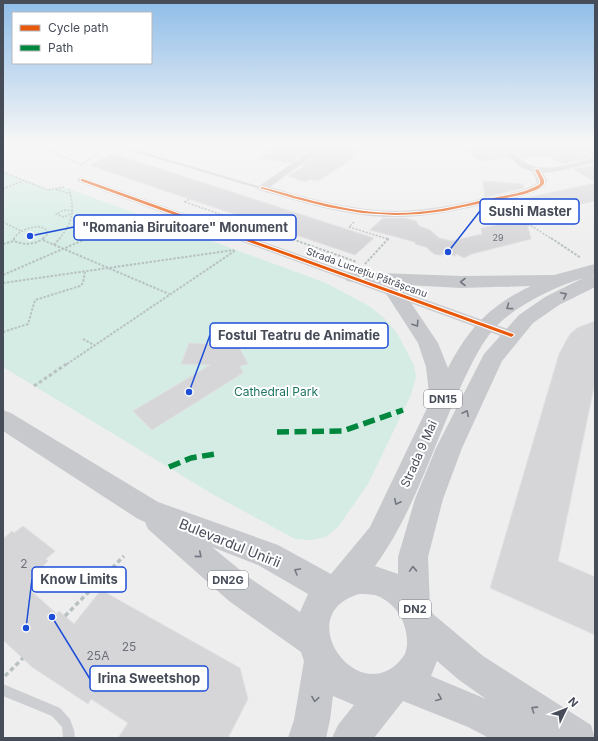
<svg xmlns="http://www.w3.org/2000/svg" width="598" height="741" viewBox="0 0 598 741" font-family="Inter,sans-serif">
<style>
.green{fill:#d4ece4}
.building{fill:#d6d6d9;stroke:#e0dfe1}
.lines{fill:none;stroke-linecap:round;stroke-linejoin:round}
.path-far3{stroke:#b9c2c2;stroke-width:1.5;stroke-dasharray:2 1.5;stroke-linecap:butt}
.path-far2{stroke:#b9c2c2;stroke-width:2;stroke-dasharray:2.5 1.5;stroke-linecap:butt}
.path-far1{stroke:#b9c2c2;stroke-width:3;stroke-dasharray:3.5 2.5;stroke-linecap:butt}
.path{stroke:#b9c2c2;stroke-width:3.5;stroke-dasharray:4.5 3;stroke-linecap:butt}
.service{fill:#ccced1;fill-rule:evenodd}
.minor{fill:#ccced1;fill-rule:evenodd}
.primary{fill:#c7c9cd;fill-rule:evenodd}
.quiet{stroke:#00873e;stroke-width:5.5;stroke-dasharray:12 5.5;stroke-linecap:butt}
.cycleway-casing{stroke:#fff;stroke-width:2}
.cycleway{fill:#e8590c;fill-rule:evenodd}
.oneway{stroke:#747882}
.labels{text-anchor:middle;stroke-width:4;stroke-linejoin:round;paint-order:stroke}
.far-number-label{font-size:9px;fill:#6c707a}
.far-street-label{font-size:10px;fill:#474c59;stroke:#fff}
.shield{fill:#fff;stroke:#7e828b;stroke-width:1}
.shield-label{font-size:11px;font-weight:bold;fill:#474c59}
.park-label{font-size:12px;fill:#1d755f;stroke:#fff}
.street-label{font-size:12px;fill:#474c59;stroke:#fff}
.near-number-label{font-size:12px;fill:#6c707a}
.near-street-label{font-size:14px;fill:#474c59;stroke:#fff}
.leader{fill:none;stroke:#1d4ed8;stroke-width:1.5}
.callout-dot{fill:#1d4ed8;stroke:#fff;stroke-width:1.5}
.callout{fill:#fff;stroke:#1d4ed8;stroke-width:1.5}
.callout-label{font-size:13px;text-anchor:middle;font-weight:bold;fill:#474c59}
</style>
<rect width="100%" height="100%" fill="#efeeee"/>
<path class="green" d="M3 171 49 190 64 187 326 283 369 306 383 317 397 333 414 365 416 377 411 395 368 484 338 527 326 537 311 540 295 539 214 495 3 367Z"/>
<path class="building" d="M281 144H318L290 163 260 158 274 145 279 146Z
M330 144H343L363 149 352 156 356 157 318 181 310 179 306 182 288 176 305 166 302 165Z
M459 144H495L509 158 480 161Z
M507 144H559V146L572 144H595V156L563 164 548 156 521 158Z
M113 154 201 182 374 238 355 255 89 165Z
M595 165V182L573 169Z
M483 181 523 184 524 188 485 197Z
M595 183V201L525 216 531 239 472 254 464 258 456 254 455 256 448 254 439 255 434 254 426 247 415 244V242L370 230 383 218H405L416 221 419 226 430 230 439 238 452 241 482 234 481 228 510 222 488 206Z
M595 321V382L558 561 595 577V635L490 588 559 354 570 334 577 328Z
M189 343 226 345 237 343 248 364 240 366 243 373 152 430 133 411 210 365 181 364Z
M23 526 55 551 46 559 48 561 43 566 49 571 29 589 57 614 59 611 74 624 101 590 240 668 248 699 228 738H118L128 723 91 699 88 704 32 667 3 640V539L12 531 14 533Z"/>
<g class="lines">
<path class="path-far3" d="M34 144 82 165
M107 145 117 146
M72 146 77 144
M70 148 106 144
M81 166 108 144
M3 172 48 190 64 187
M3 189 23 181
M56 189 70 194
M184 202 190 199
M185 202 292 239
M73 211 64 210 56 214 64 217 73 213
M485 213 495 221 530 225 552 239
M3 222 21 231
M354 222 349 227 388 239
M14 239C18 229 45 220 48 234L42 239
M59 239C73 223 75 209 69 189
M85 239 144 216"/>
<path class="path-far2" d="M14 238V241C24 245 35 245 44 238
M289 238 357 262
M551 238 581 258
M43 240 169 294
M3 244 14 241
M54 245 60 238
M365 264 388 239 386 238
M3 275 88 238
M3 283 234 250
M3 332 28 324 35 300 80 286 83 283 85 272
M83 339 94 345
M67 364 236 250"/>
<path class="path-far1" d="M34 386 68 363"/>
<path class="path" d="M65 616 124 556
M5 676 23 658"/>
<path class="service" d="M125 147H127L264 188 260 189 125 149Z
M3 684 60 708 70 719 74 730 75 738H63L62 727 52 716 3 696Z"/>
<path class="minor" d="M320 144H329L270 187C311 199 355 211 398 211 427 210 456 205 485 198 503 194 521 193 537 183L533 172 520 167 496 144H505C512 151 519 159 528 164 547 174 576 162 595 157V163L558 171 543 173 547 180 545 186C528 198 508 199 488 204 458 210 429 217 398 217 351 218 303 203 259 190L257 188 259 186Z
M82 177 516 332 518 335 516 338 511 339 506 338 79 182 77 180 79 178Z"/>
<path class="primary" d="M595 264V275L592 276H595V287L559 305 533 323 502 361 462 448 443 499 428 557 430 607 433 614 483 656 591 725 595 738H489L468 727 403 701 374 738H332L338 725 354 705 333 696 330 720 326 738H288L294 720 304 661 301 652 229 601 148 529 145 522 138 519 3 431V410L11 413 158 502 278 545 331 574 370 527 430 402 426 367 418 343 385 292 387 288 394 286 401 288 438 343 448 368C469 328 489 306 531 286L461 288 353 282 347 281 344 277 347 273 353 272 461 276 554 275ZM583 278 545 297 519 315 484 354 436 448 415 499 398 557V574L375 566C414 513 433 446 461 386 470 367 479 347 492 331 512 307 554 287 583 278ZM212 547 258 565 308 594 300 612 251 579ZM359 594C366 594 374 594 380 597 398 606 408 625 407 645 406 650 406 653 403 657 361 713 288 615 359 594ZM437 661 459 680 486 699 431 676Z"/>
<path class="quiet" d="M277 432 343 431 403 410
M169 467 191 458 215 454"/>
<g class="cycleway-casing">
<path id="cycleway" d="M536 169 539 170 544 180V184L538 189 525 194 444 211 420 214 396 215 362 213 328 207 293 198 260 188 262 187C306 199 351 213 397 213 428 213 458 206 488 199 506 195 524 194 540 184V180L535 170Z
M81 179H83L513 334 514 335 511 337 509 336 81 181Z"/>
</g>
<use href="#cycleway" class="cycleway"/>
</g>
<defs><path id="oneway-chevron" d="M-2-3.5L2.5 0L-2 3.5" fill="none" stroke-width="1.6" stroke-linecap="round" stroke-linejoin="round"/></defs>
<g class="oneway">
<use href="#oneway-chevron" transform="translate(463 282) rotate(180)"/>
<use href="#oneway-chevron" transform="translate(564 295) rotate(-27)"/>
<use href="#oneway-chevron" transform="translate(509 307) rotate(144)"/>
<use href="#oneway-chevron" transform="translate(416 324) rotate(57)"/>
<use href="#oneway-chevron" transform="translate(466 413) rotate(-64)"/>
<use href="#oneway-chevron" transform="translate(397 502) rotate(117)"/>
<use href="#oneway-chevron" transform="translate(199 555) rotate(41)"/>
<use href="#oneway-chevron" transform="translate(413 569) rotate(-92)"/>
<use href="#oneway-chevron" transform="translate(297 571) rotate(-150)"/>
<use href="#oneway-chevron" transform="translate(439 698) rotate(22)"/>
<use href="#oneway-chevron" transform="translate(315 699) rotate(99)"/>
<use href="#oneway-chevron" transform="translate(534 709) rotate(-147)"/>
</g>
<linearGradient id="sky" x2="0" y2="1"><stop stop-color="#8fbde8"/><stop offset="0.58" stop-color="#f8f7f7"/><stop offset="1" stop-color="#f8f7f7" stop-opacity="0"/></linearGradient>
<rect width="598" height="247" fill="url(#sky)"/>
<g class="labels">
<g class="far-number-label">
<text x="498" y="241">29</text>
</g>
<g class="far-street-label">
<text transform="translate(367 272) rotate(20)" y="4">Strada Lucrețiu Pătrășcanu</text>
</g>
<g class="shield">
<rect x="424" y="390" width="38" height="18" rx="3"/>
<rect x="208" y="571" width="40" height="18" rx="3"/>
<rect x="399" y="600" width="32" height="18" rx="3"/>
</g>
<g class="shield-label">
<text x="443" y="403">DN15</text>
<text x="228" y="584">DN2G</text>
<text x="415" y="613">DN2</text>
</g>
<g class="park-label">
<text x="276" y="396">Cathedral Park</text>
</g>
<g class="street-label">
<text transform="translate(419 454) rotate(-66)" y="4">Strada 9 Mai</text>
</g>
<g class="near-number-label">
<text x="24" y="568">2</text>
<text x="129" y="651">25</text>
<text x="98" y="660">25A</text>
</g>
<g class="near-street-label">
<text transform="translate(230 543) rotate(22)" y="5">Bulevardul Unirii</text>
</g>
</g>
<path class="leader" d="M448 252L480 211M30 236L74 227M189 392L210 335M26 628L32 579M52 617L90 679"/>
<g class="callout-dot">
<circle cx="448" cy="252" r="4"/>
<circle cx="30" cy="236" r="4"/>
<circle cx="189" cy="392" r="4"/>
<circle cx="26" cy="628" r="4"/>
<circle cx="52" cy="617" r="4"/>
</g>
<g class="callout">
<rect x="480" y="199" width="99" height="25" rx="4"/>
<rect x="74" y="215" width="222" height="25" rx="4"/>
<rect x="210" y="323" width="178" height="25" rx="4"/>
<rect x="32" y="567" width="94" height="25" rx="4"/>
<rect x="90" y="666" width="118" height="25" rx="4"/>
</g>
<g class="callout-label">
<text x="530" y="216">Sushi Master</text>
<text x="185" y="232">"Romania Biruitoare" Monument</text>
<text x="299" y="340">Fostul Teatru de Animatie</text>
<text x="79" y="584">Know Limits</text>
<text x="149" y="683">Irina Sweetshop</text>
</g>
<rect width="598" height="741" fill="none" stroke="#474c59" stroke-width="8"/>
<rect x="12" y="12" width="140" height="52" fill="#ffffff" stroke="#b5b7bd"/>
<rect x="20" y="25" width="20" height="6" fill="#e8590c" stroke="#b5b7bd"/>
<text x="48" y="32" font-size="12" fill="#474c59">Cycle path</text>
<rect x="20" y="45" width="20" height="6" fill="#00873e" stroke="#b5b7bd"/>
<text x="48" y="52" font-size="12" fill="#474c59">Path</text>
<g transform="translate(566 709) rotate(47)" stroke="#ffffff" stroke-width="3" paint-order="stroke">
<path d="M0-3L7 15L0 10L-7 15Z" fill="#474c59"/>
<text y="-6" font-size="11" font-weight="bold" text-anchor="middle" fill="#474c59">N</text>
</g>
</svg>
